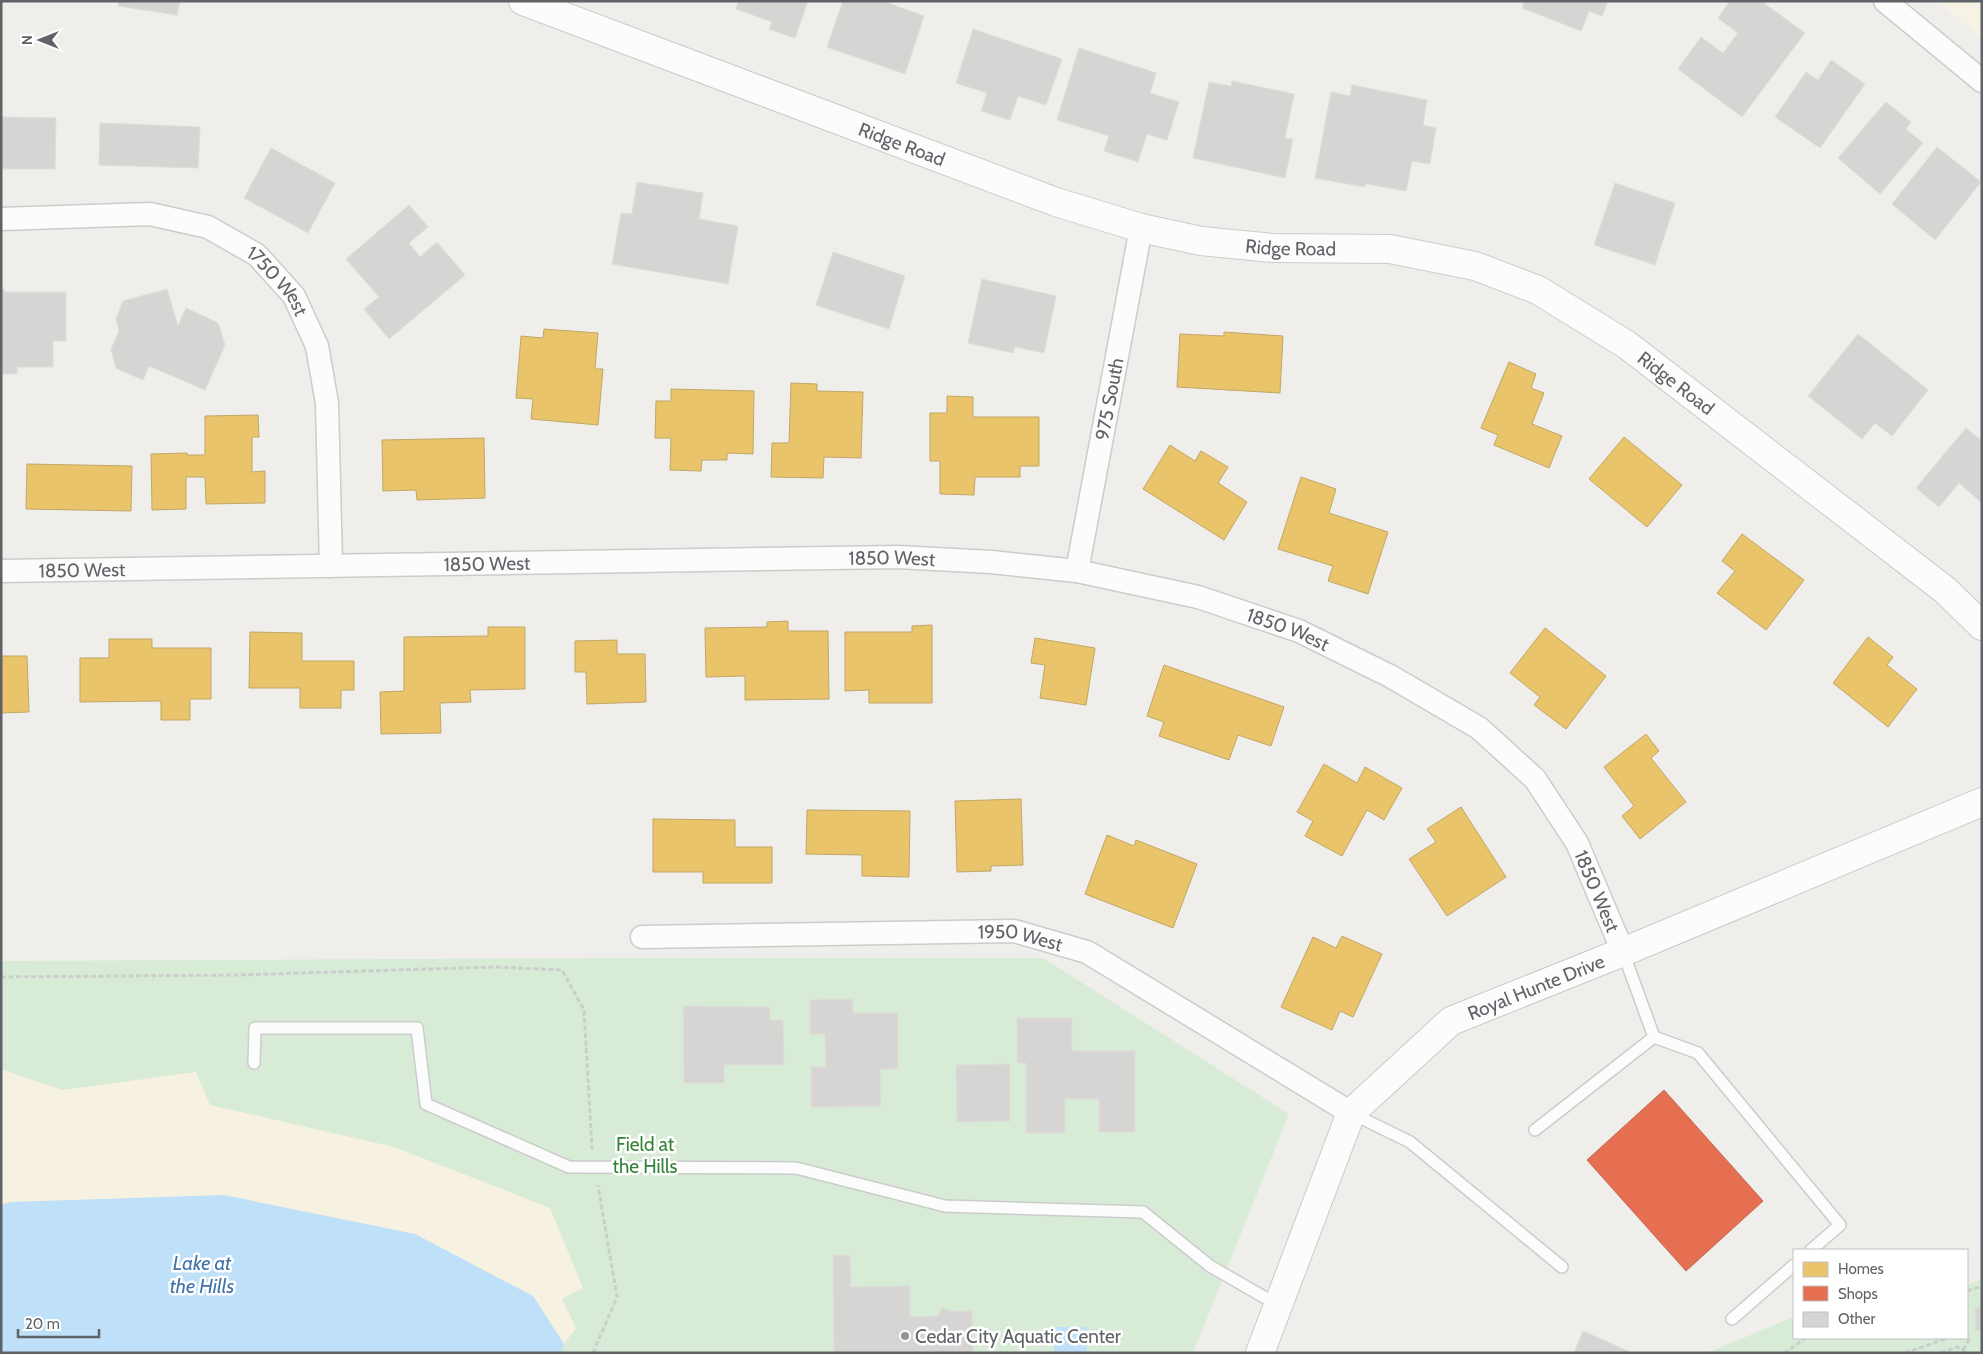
<svg xmlns="http://www.w3.org/2000/svg" width="1983" height="1354" viewBox="0 0 1983 1354" font-family="Cabin,sans-serif">
<style>
.commercial{fill:#f7f3e4}
.green{fill:#d8ebd6}
.sand{fill:#f6f1e1}
.water{fill:#bfe0f9}
.homes{fill:#e9c46a;stroke:#c0a769}
.shops{fill:#e76f51;stroke:#be6b58}
.building{fill:#d6d5d3;stroke:#deddd9}
.lines{fill:none;stroke-linecap:round;stroke-linejoin:round}
.service-casing{stroke:#cbcccc;stroke-width:14}
.minor-casing{stroke:#cbcccc;stroke-width:25}
.tertiary-casing{stroke:#cbcccc;stroke-width:30}
.secondary-casing{stroke:#cacacb;stroke-width:30}
.path{stroke:#cacfcc;stroke-width:3;stroke-dasharray:5 2.5;stroke-linecap:butt}
.service{stroke:#fdfcfc;stroke-width:11}
.minor{stroke:#fdfcfc;stroke-width:22}
.tertiary{stroke:#fdfcfc;stroke-width:28}
.secondary{stroke:#fdfcfc;stroke-width:28}
.poi-dot{fill:#919496;stroke:#fff;stroke-width:2}
.labels{text-anchor:middle;stroke-width:5;stroke-linejoin:round;paint-order:stroke}
.street-label{font-size:19px;fill:#5f6368;stroke:#fff}
.park-label{font-size:19px;fill:#348238;stroke:#fff}
.poi-label{font-size:19px;fill:#5f6368;stroke:#fff;text-anchor:start}
.water-label{font-size:20px;font-style:italic;fill:#4174aa;stroke:#fff}
</style>
<rect width="100%" height="100%" fill="#efeeea"/>
<path class="commercial" d="M1937 1H1982V38Z"/>
<path class="green" d="M598 958H1043L1289 1114 1193 1353H1V961Z
M1982 1279V1353H1707L1794 1317V1338H1967V1285Z"/>
<path class="sand" d="M1 1069 62 1090 196 1072 210 1105 394 1147 550 1208 583 1288 562 1299 576 1328 564 1344 533 1296 11 1202 1 1205Z"/>
<path class="water" d="M224 1195 415 1234 533 1296 564 1344 561 1353H1V1205L11 1202Z
M1055 1327H1087V1353H1054Z"/>
<path class="homes" d="M544 329 598 333 595 369H603L598 425 531 419 533 399 516 398 521 336 543 338Z
M1224 332 1283 336 1280 393 1177 387 1180 334 1224 336Z
M1509 362 1536 374 1531 388 1544 393 1532 424 1562 436 1549 468 1494 445 1498 435 1481 428Z
M791 383 817 384V391L863 392 861 458 824 457 823 478 771 477 772 443H789Z
M671 389 754 391 753 454 727 453V460H702L701 471 670 470 671 438H655L656 401H671Z
M947 396 973 397V417H1039V466H1020V477H975L974 495 940 494V461H930V413H947Z
M258 415 259 437H252V472L265 471V503L206 504 205 477H186V509L152 510 151 454 187 453V455H205V416Z
M1624 437 1682 485 1647 527 1589 479Z
M484 438 485 498 417 500 416 490 383 491 382 440Z
M1170 445 1195 461 1201 451 1228 467 1218 483 1247 502 1224 540 1143 489Z
M27 464 132 466 131 511 26 509Z
M1301 477 1336 489 1329 513 1388 532 1368 594 1328 581 1333 566 1278 549Z
M1742 534 1804 580 1766 630 1717 593 1735 571 1722 561Z
M788 621V631H828L829 699 745 700V676L706 677 705 628 767 627V622Z
M932 625V703H869V690L845 691V632H912V626Z
M488 627H525V689L470 690 471 702 440 703 441 733 381 734 380 692 404 691V637L488 636Z
M1545 628 1606 676 1566 729 1534 705 1540 697 1510 673Z
M250 632 302 633V661H354V690H341V708H300V688H249Z
M1868 637 1893 657 1887 665 1917 689 1888 727 1833 683Z
M1035 638 1095 648 1086 705 1040 698 1045 665 1031 663Z
M109 639H152V648H211V699H190V720H161V701L80 702V658H109Z
M617 640V654H645L646 702 587 704 586 672H575V641Z
M1 656H27L29 712 1 713Z
M1164 665 1284 707 1271 746 1238 735 1229 760 1159 736 1164 722 1147 716Z
M1646 734 1659 751 1651 758 1686 802 1640 839 1622 816 1634 806 1604 767Z
M1324 764 1357 783 1365 767 1402 788 1384 820 1367 810 1342 856 1305 836 1313 821 1297 812Z
M1021 799 1023 865 991 866V871L957 872 955 801Z
M1461 807 1506 877 1447 916 1409 859 1436 842 1427 829Z
M807 810 910 811 909 877 862 876V855L806 854Z
M653 819 735 820V847H772V883H703V872H653Z
M1107 835 1134 846 1136 840 1197 864 1173 928 1085 894Z
M1342 936 1382 954 1353 1017 1340 1011 1332 1030 1281 1007 1313 937 1336 948Z"/>
<path class="shops" d="M1664 1090 1763 1201 1686 1271 1587 1160Z"/>
<path class="building" d="M119 1H180L177 15 118 6Z
M739 1H808L795 38 769 29 772 22 736 9Z
M843 1H883L924 16 905 74 827 47Z
M1524 1H1608L1602 16 1589 11 1581 31 1522 8Z
M1730 1H1761L1805 33 1742 117 1678 69 1701 37 1723 53 1738 33 1718 18Z
M973 29 1062 59 1046 105 1018 96 1010 120 981 111 987 93 956 83Z
M1079 48 1156 73 1150 93 1179 102 1167 140 1147 134 1138 162 1104 151 1109 136 1057 120Z
M1831 60 1865 84 1820 148 1775 117 1806 72 1818 80Z
M1232 81 1294 94 1285 138 1293 139 1285 178 1193 158 1209 82 1231 86Z
M1352 85 1427 100 1423 125 1436 128 1430 164 1412 161 1406 191 1366 184 1365 187 1315 178 1331 92 1350 96Z
M1886 102 1911 122 1906 129 1923 143 1880 194 1838 158Z
M1 117 56 118 55 169H1Z
M100 123 200 127 198 168 99 165Z
M1937 147 1981 182 1935 240 1892 204Z
M271 148 335 183 308 233 244 198Z
M637 182 703 193 699 219 738 226 728 284 612 264 621 213 632 214Z
M1615 183 1675 203 1655 265 1594 245Z
M409 205 428 227 409 243 420 257 437 242 465 275 389 339 364 309 379 297 346 259Z
M833 252 905 276 889 329 816 305Z
M982 279 1056 296 1044 353 1015 347 1013 353 968 343Z
M1 289H4V292H66V341H53V367H17V374H1Z
M167 289 178 326 186 308 218 323 225 345 205 390 149 366 143 380 116 368 111 349 119 331 116 319 123 301Z
M1858 334 1928 390 1892 436 1875 423 1862 439 1808 396Z
M1966 428 1982 441V503L1959 483 1939 507 1916 488Z
M853 999V1013H898V1069H880L881 1106 811 1107V1067H826L825 1034H810V1000Z
M683 1006 770 1007V1020H783L784 1065H724V1083H684Z
M1017 1018H1072V1051H1135V1132H1099V1099H1065V1133H1026V1063H1017Z
M1010 1064V1121L957 1122 956 1065Z
M833 1255H850L851 1287 910 1286V1317L938 1316 942 1308 951 1311H972L973 1353H834Z
M1982 1307V1329L1976 1331 1975 1308Z
M1583 1331 1632 1353H1574Z"/>
<g class="lines">
<g class="service-casing">
<path id="service" d="M1623 952 1654 1037 1698 1053 1840 1225 1811 1250
M254 1063 255 1028H417L426 1104 569 1167 796 1168 945 1206 1143 1212 1210 1266 1278 1305
M1351 1113 1410 1142 1562 1267
M1535 1130 1654 1037
M1732 1319 1794 1265"/>
</g>
<g class="minor-casing">
<g id="minor">
<path d="M1885 1 1982 81"/>
<path id="s1" d="M1 219 150 214 208 227 257 255 294 296 317 346 327 403 331 566"/>
<path id="s2" d="M1 571 898 557 991 562 1077 571 1198 597 1299 631 1390 676 1479 728 1535 779 1577 843 1623 952"/>
<path id="s3" d="M1077 571 1141 228"/>
<path id="s4" d="M642 937 1014 931 1087 952 1351 1113"/>
</g>
</g>
<g class="tertiary-casing">
<g id="tertiary">
<path id="s5" d="M523 1 1056 202 1141 228 1201 241 1273 248 1390 249 1475 266 1538 290 1627 345 1945 590 1982 626"/>
</g>
</g>
<g class="secondary-casing">
<g id="secondary">
<path id="s6" d="M1260 1353 1351 1113 1451 1021 1623 952 1982 802"/>
</g>
</g>
<path class="path" d="M1 977 237 975 494 967 562 970 584 1010 592 1149
M1967 1291 1982 1286
M1963 1350 1969 1340 1967 1334
M593 1353 617 1297 598 1185
M1784 1353 1806 1338
M1905 1353 1948 1338
M1941 1353 1957 1347 1968 1353"/>
<use href="#service" class="service"/>
<use href="#minor" class="minor"/>
<use href="#tertiary" class="tertiary"/>
<use href="#secondary" class="secondary"/>
</g>
<circle class="poi-dot" cx="905" cy="1336" r="5"/>
<g class="labels">
<g class="street-label">
<text dy="7" stroke="none"><textPath href="#s5" startOffset="405">Ridge Road</textPath></text>
<text dy="7" stroke="none"><textPath href="#s5" startOffset="810">Ridge Road</textPath></text>
<text dy="7" stroke="none"><textPath href="#s1" startOffset="298">1750 West</textPath></text>
<text dy="7" stroke="none"><textPath href="#s5" startOffset="1230">Ridge Road</textPath></text>
<text dy="7" stroke="none"><textPath href="#s3" startOffset="175">975 South</textPath></text>
<text dy="7" stroke="none"><textPath href="#s2" startOffset="891">1850 West</textPath></text>
<text dy="7" stroke="none"><textPath href="#s2" startOffset="486">1850 West</textPath></text>
<text dy="7" stroke="none"><textPath href="#s2" startOffset="81">1850 West</textPath></text>
<text dy="7" stroke="none"><textPath href="#s2" startOffset="1296">1850 West</textPath></text>
<text dy="7" stroke="none"><textPath href="#s2" startOffset="1716">1850 West</textPath></text>
<text dy="7" stroke="none"><textPath href="#s4" startOffset="379">1950 West</textPath></text>
<text dy="7" stroke="none"><textPath href="#s6" startOffset="484">Royal Hunte Drive</textPath></text>
</g>
<g class="park-label">
<text x="645" y="1151">Field at<tspan x="645" dy="22">the Hills</tspan></text>
</g>
<g class="poi-label">
<text x="915" y="1343">Cedar City Aquatic Center</text>
</g>
<g class="water-label">
<text x="202" y="1270">Lake at<tspan x="202" dy="23">the Hills</tspan></text>
</g>
</g>
<rect width="1983" height="1354" fill="none" stroke="#5f6368" stroke-width="5"/>
<rect x="1793" y="1249" width="175" height="90" fill="#ffffff" stroke="#bfc1c3"/>
<rect x="1803" y="1262" width="25" height="15" fill="#e9c46a" stroke="#bfc1c3"/>
<text x="1838" y="1274" font-size="15" fill="#5f6368">Homes</text>
<rect x="1803" y="1286" width="25" height="15" fill="#e76f51" stroke="#bfc1c3"/>
<text x="1838" y="1299" font-size="15" fill="#5f6368">Shops</text>
<rect x="1803" y="1312" width="25" height="15" fill="#d6d5d3" stroke="#bfc1c3"/>
<text x="1838" y="1324" font-size="15" fill="#5f6368">Other</text>
<g transform="translate(40 40) rotate(270)" stroke="#ffffff" stroke-width="4" paint-order="stroke">
<path d="M0-4L9 19L0 12L-9 19Z" fill="#5f6368"/>
<text y="-8" font-size="14" font-weight="bold" text-anchor="middle" fill="#5f6368">N</text>
</g>
<path d="M18 1329v8h81v-8" fill="none" stroke="#5f6368" stroke-width="2.5"/>
<text x="25" y="1329" font-size="15" fill="#5f6368" stroke="#ffffff" stroke-width="4" paint-order="stroke">20 m</text>
</svg>
